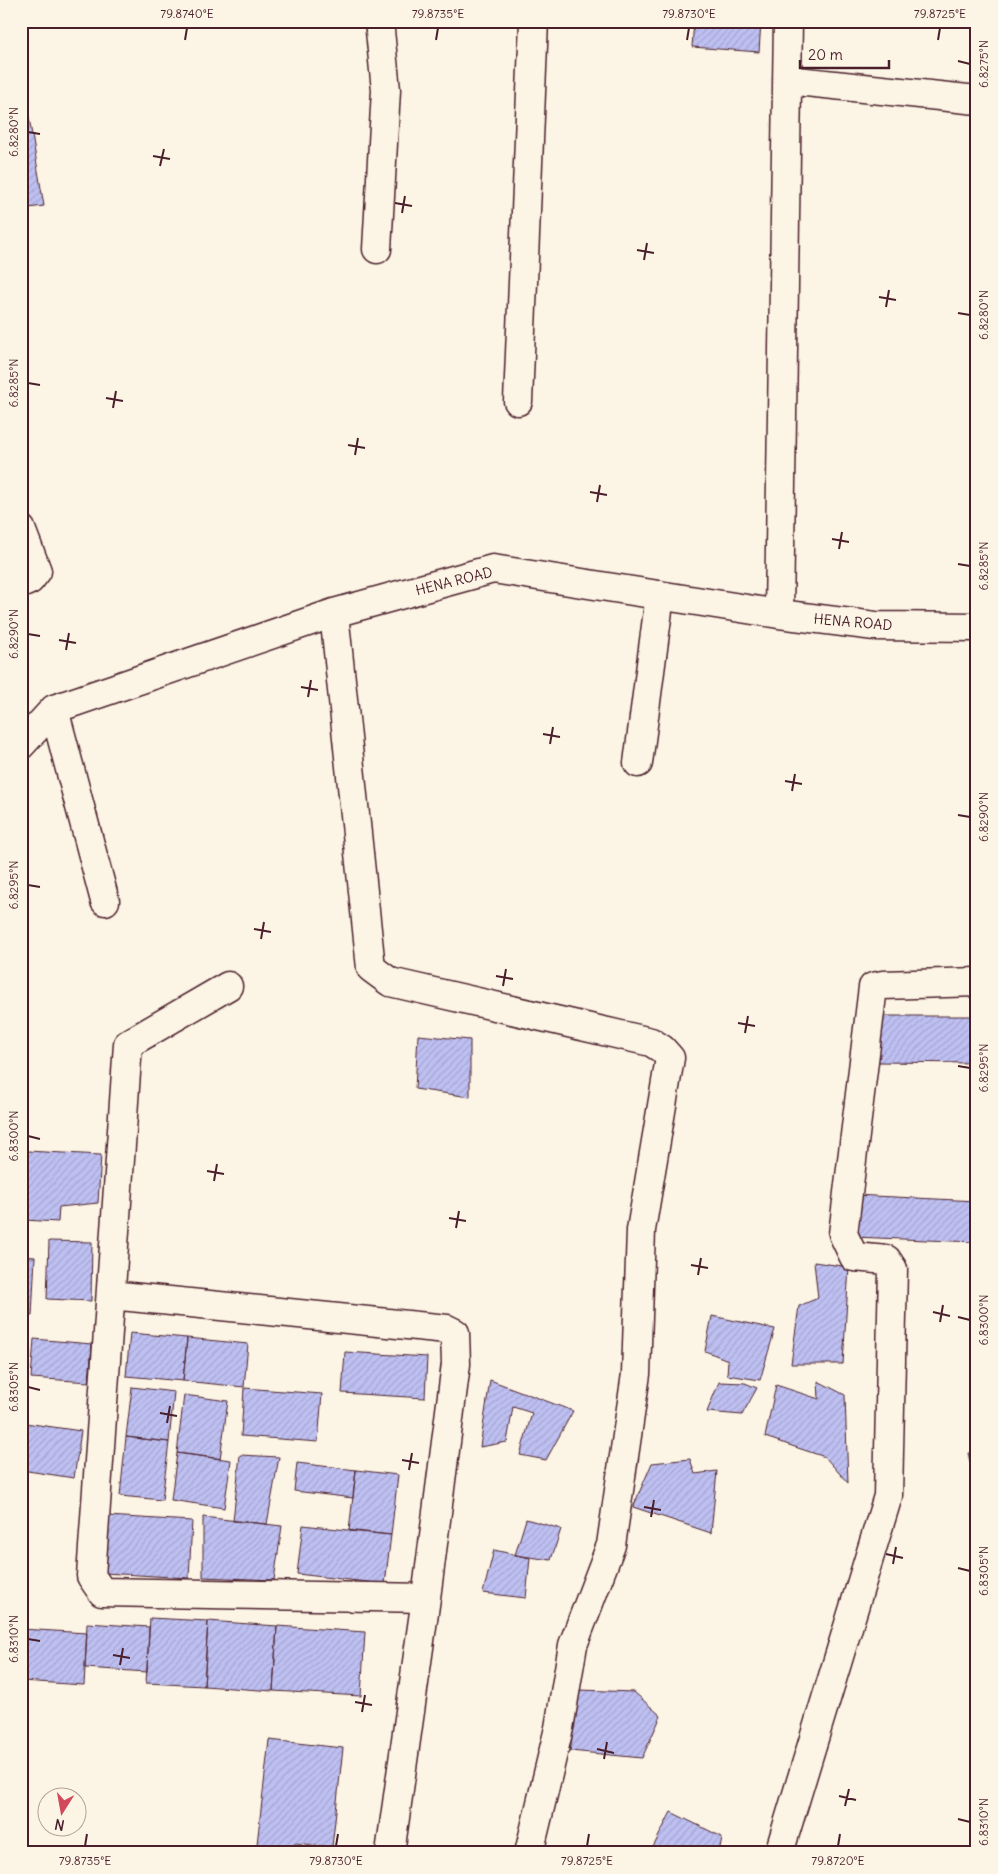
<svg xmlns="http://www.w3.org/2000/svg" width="998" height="1874" viewBox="0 0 998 1874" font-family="Delius,sans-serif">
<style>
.building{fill:url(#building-hatch);stroke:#4a1f2b}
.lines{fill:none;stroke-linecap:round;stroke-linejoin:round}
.minor-casing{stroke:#4a1f2b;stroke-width:31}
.minor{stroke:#fcf5e5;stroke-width:28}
.ticks{fill:none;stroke:#4a1f2b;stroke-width:2}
.labels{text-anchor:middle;stroke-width:4;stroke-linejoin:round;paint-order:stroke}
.street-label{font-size:14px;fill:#4a1f2b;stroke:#fcf5e5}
.neatline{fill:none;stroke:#4a1f2b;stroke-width:2}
.ticks-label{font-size:12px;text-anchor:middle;fill:#4a1f2b}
</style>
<defs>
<pattern id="building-hatch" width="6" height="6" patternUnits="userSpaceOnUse" patternTransform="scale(1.25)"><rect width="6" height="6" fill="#bec0f2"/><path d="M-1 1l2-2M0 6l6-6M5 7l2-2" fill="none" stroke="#a5a5d0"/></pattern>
</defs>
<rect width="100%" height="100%" fill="#fcf5e5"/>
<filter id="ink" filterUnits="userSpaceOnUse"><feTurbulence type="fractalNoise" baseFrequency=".02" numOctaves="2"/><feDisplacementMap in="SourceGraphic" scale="10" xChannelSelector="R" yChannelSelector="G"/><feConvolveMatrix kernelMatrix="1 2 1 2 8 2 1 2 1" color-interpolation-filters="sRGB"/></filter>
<g filter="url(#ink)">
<path class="building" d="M694 21H761L759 52 692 47Z
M21 70 44 206 21 209Z
M875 1016H976L977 1063 876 1062Z
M418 1035 470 1040V1097L415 1089Z
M27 1151 101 1155 98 1203 59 1207 58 1222 24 1220Z
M854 1195 977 1201 976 1242 853 1237Z
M49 1241 92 1242 91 1301 47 1299Z
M21 1256 35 1257 32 1316 21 1315Z
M814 1262 849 1267 843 1364H791L799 1306 818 1298Z
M712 1316 775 1329 760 1380 727 1375 728 1360 705 1351Z
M130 1333 187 1338 183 1381 126 1376Z
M187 1338 248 1344 244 1387 183 1381Z
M34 1339 92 1344 89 1382 31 1378Z
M345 1352 427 1357 425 1398 342 1393Z
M490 1380 573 1411 546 1460 520 1455 532 1413 513 1407 507 1442 480 1447Z
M818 1381 845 1395 848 1483 825 1457 765 1437 776 1385 819 1399Z
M719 1382 745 1383 757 1388 742 1415 707 1412Z
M132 1387 174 1392 169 1442 126 1437Z
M244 1388 322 1394 318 1442 241 1436Z
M184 1395 228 1401 220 1459 177 1453Z
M25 1423 81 1431 74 1478 21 1470V1448Z
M126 1437 169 1442 162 1500 120 1496Z
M977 1452V1494L968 1453Z
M177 1453 231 1460 224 1508 171 1500Z
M240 1455 279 1457 267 1524 233 1521Z
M690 1459 695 1474 717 1471 711 1533 633 1507 652 1463Z
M297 1463 356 1470 353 1498 294 1491Z
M356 1470 398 1475 391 1535 349 1531Z
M107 1516 192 1521 189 1578 104 1573Z
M203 1517 282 1526 274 1580 203 1577Z
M526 1519 561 1529 551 1560 515 1555Z
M303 1525 391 1535 385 1584 297 1574Z
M494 1550 530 1558 526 1598 483 1593Z
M150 1618 208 1621 204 1686 146 1683Z
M208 1621 277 1626 273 1691 204 1686Z
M87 1623 149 1627 147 1672 85 1668Z
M277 1626 365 1632 361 1696 273 1691Z
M21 1629 87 1633 84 1685 21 1681Z
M580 1690 634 1692 661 1716 642 1758 570 1751Z
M269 1740 343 1748 332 1847 295 1843 294 1853H256Z
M671 1812 722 1837 719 1853H650Z"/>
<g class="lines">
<g class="minor-casing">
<path id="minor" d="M787 80 977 100
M377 249 386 90 379 21
M518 401 534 21
M21 529 37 571 30 580 21 584
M334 613 371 968 390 982 651 1042 662 1049 670 1058 641 1230 636 1374 611 1545 573 1645 559 1728 529 1853
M779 614 788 21
M54 709 105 901
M21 745 54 709 334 613 493 569 779 614 875 626 977 627
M638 763 660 595
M228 986 128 1044 91 1576 102 1592 426 1598
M111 1295 447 1329 455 1333 456 1364 426 1598 390 1853
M779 1853 888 1496 893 1269 887 1260 854 1257 843 1234 873 987 883 985 977 982"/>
</g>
<use href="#minor" class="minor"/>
</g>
</g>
<path class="ticks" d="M185 40 187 28M436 40 438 28M687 40 689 28M938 40 940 28M958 61 970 64M28 132 40 134M153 156 170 159M160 166 164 149M395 203 412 206M402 213 405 196M637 250 654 253M644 260 647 243M879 297 896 300M886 307 889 290M958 313 970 315M28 383 40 385M106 398 123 401M113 408 116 391M348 445 365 448M355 455 358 438M590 492 607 495M597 502 600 485M832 539 849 542M839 549 842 532M958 564 970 566M28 634 40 636M59 640 76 643M66 650 69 633M301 687 318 690M308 697 311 680M543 734 560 737M550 744 553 727M785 781 802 784M792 791 795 774M958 815 970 817M28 885 40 887M254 929 271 932M261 939 264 922M496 976 513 979M503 986 506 969M738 1023 755 1026M745 1033 748 1016M958 1066 970 1068M28 1136 40 1139M207 1171 224 1174M214 1181 217 1164M449 1218 466 1221M456 1228 459 1211M691 1265 708 1268M698 1275 701 1258M933 1312 950 1316M958 1317 970 1320M940 1322 943 1305M28 1387 40 1390M160 1413 177 1416M167 1423 170 1406M402 1460 419 1463M409 1470 412 1453M644 1507 661 1510M651 1517 654 1500M886 1554 903 1558M893 1564 896 1547M958 1568 970 1571M28 1639 40 1641M113 1655 130 1658M120 1665 123 1648M355 1702 372 1705M362 1712 365 1695M597 1749 614 1753M604 1759 607 1742M839 1796 856 1800M845 1806 849 1789M958 1819 970 1822M85 1846 87 1834M336 1846 338 1834M587 1846 589 1834M838 1846 840 1834"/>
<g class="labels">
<g class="street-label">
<text transform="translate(454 581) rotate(-14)" y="5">HENA ROAD</text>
<text transform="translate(853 622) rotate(5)" y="5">HENA ROAD</text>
</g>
</g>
<rect width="998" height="1874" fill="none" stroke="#fcf5e5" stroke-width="55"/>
<g transform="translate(62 1812) rotate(191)"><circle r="24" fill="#fcf5e5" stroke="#b59f9b"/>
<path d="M0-4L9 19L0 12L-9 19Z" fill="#d1495b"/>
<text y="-8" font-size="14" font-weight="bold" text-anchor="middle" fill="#4a1f2b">N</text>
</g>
<path d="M800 60v8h89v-8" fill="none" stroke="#4a1f2b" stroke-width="2.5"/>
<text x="808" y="60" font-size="15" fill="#4a1f2b" stroke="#fcf5e5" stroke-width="4" paint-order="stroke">20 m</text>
<rect x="28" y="28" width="942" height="1818" class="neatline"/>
<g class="ticks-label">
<text x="187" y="18">79.8740°E</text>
<text x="438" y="18">79.8735°E</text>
<text x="689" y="18">79.8730°E</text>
<text x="940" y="18">79.8725°E</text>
<text transform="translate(984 64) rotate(-90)" y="4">6.8275°N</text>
<text transform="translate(14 132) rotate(-90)" y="4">6.8280°N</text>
<text transform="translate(984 315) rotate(-90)" y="4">6.8280°N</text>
<text transform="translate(14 383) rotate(-90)" y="4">6.8285°N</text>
<text transform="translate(984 566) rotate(-90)" y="4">6.8285°N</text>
<text transform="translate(14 634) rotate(-90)" y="4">6.8290°N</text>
<text transform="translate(984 817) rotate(-90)" y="4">6.8290°N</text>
<text transform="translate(14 885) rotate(-90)" y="4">6.8295°N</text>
<text transform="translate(984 1068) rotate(-90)" y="4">6.8295°N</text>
<text transform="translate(14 1136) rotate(-90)" y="4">6.8300°N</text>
<text transform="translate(984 1320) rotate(-90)" y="4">6.8300°N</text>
<text transform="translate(14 1387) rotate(-90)" y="4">6.8305°N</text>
<text transform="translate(984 1571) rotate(-90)" y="4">6.8305°N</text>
<text transform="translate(14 1639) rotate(-90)" y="4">6.8310°N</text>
<text transform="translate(984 1822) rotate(-90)" y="4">6.8310°N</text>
<text x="85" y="1865">79.8735°E</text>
<text x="336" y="1865">79.8730°E</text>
<text x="587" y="1865">79.8725°E</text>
<text x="838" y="1865">79.8720°E</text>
</g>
</svg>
